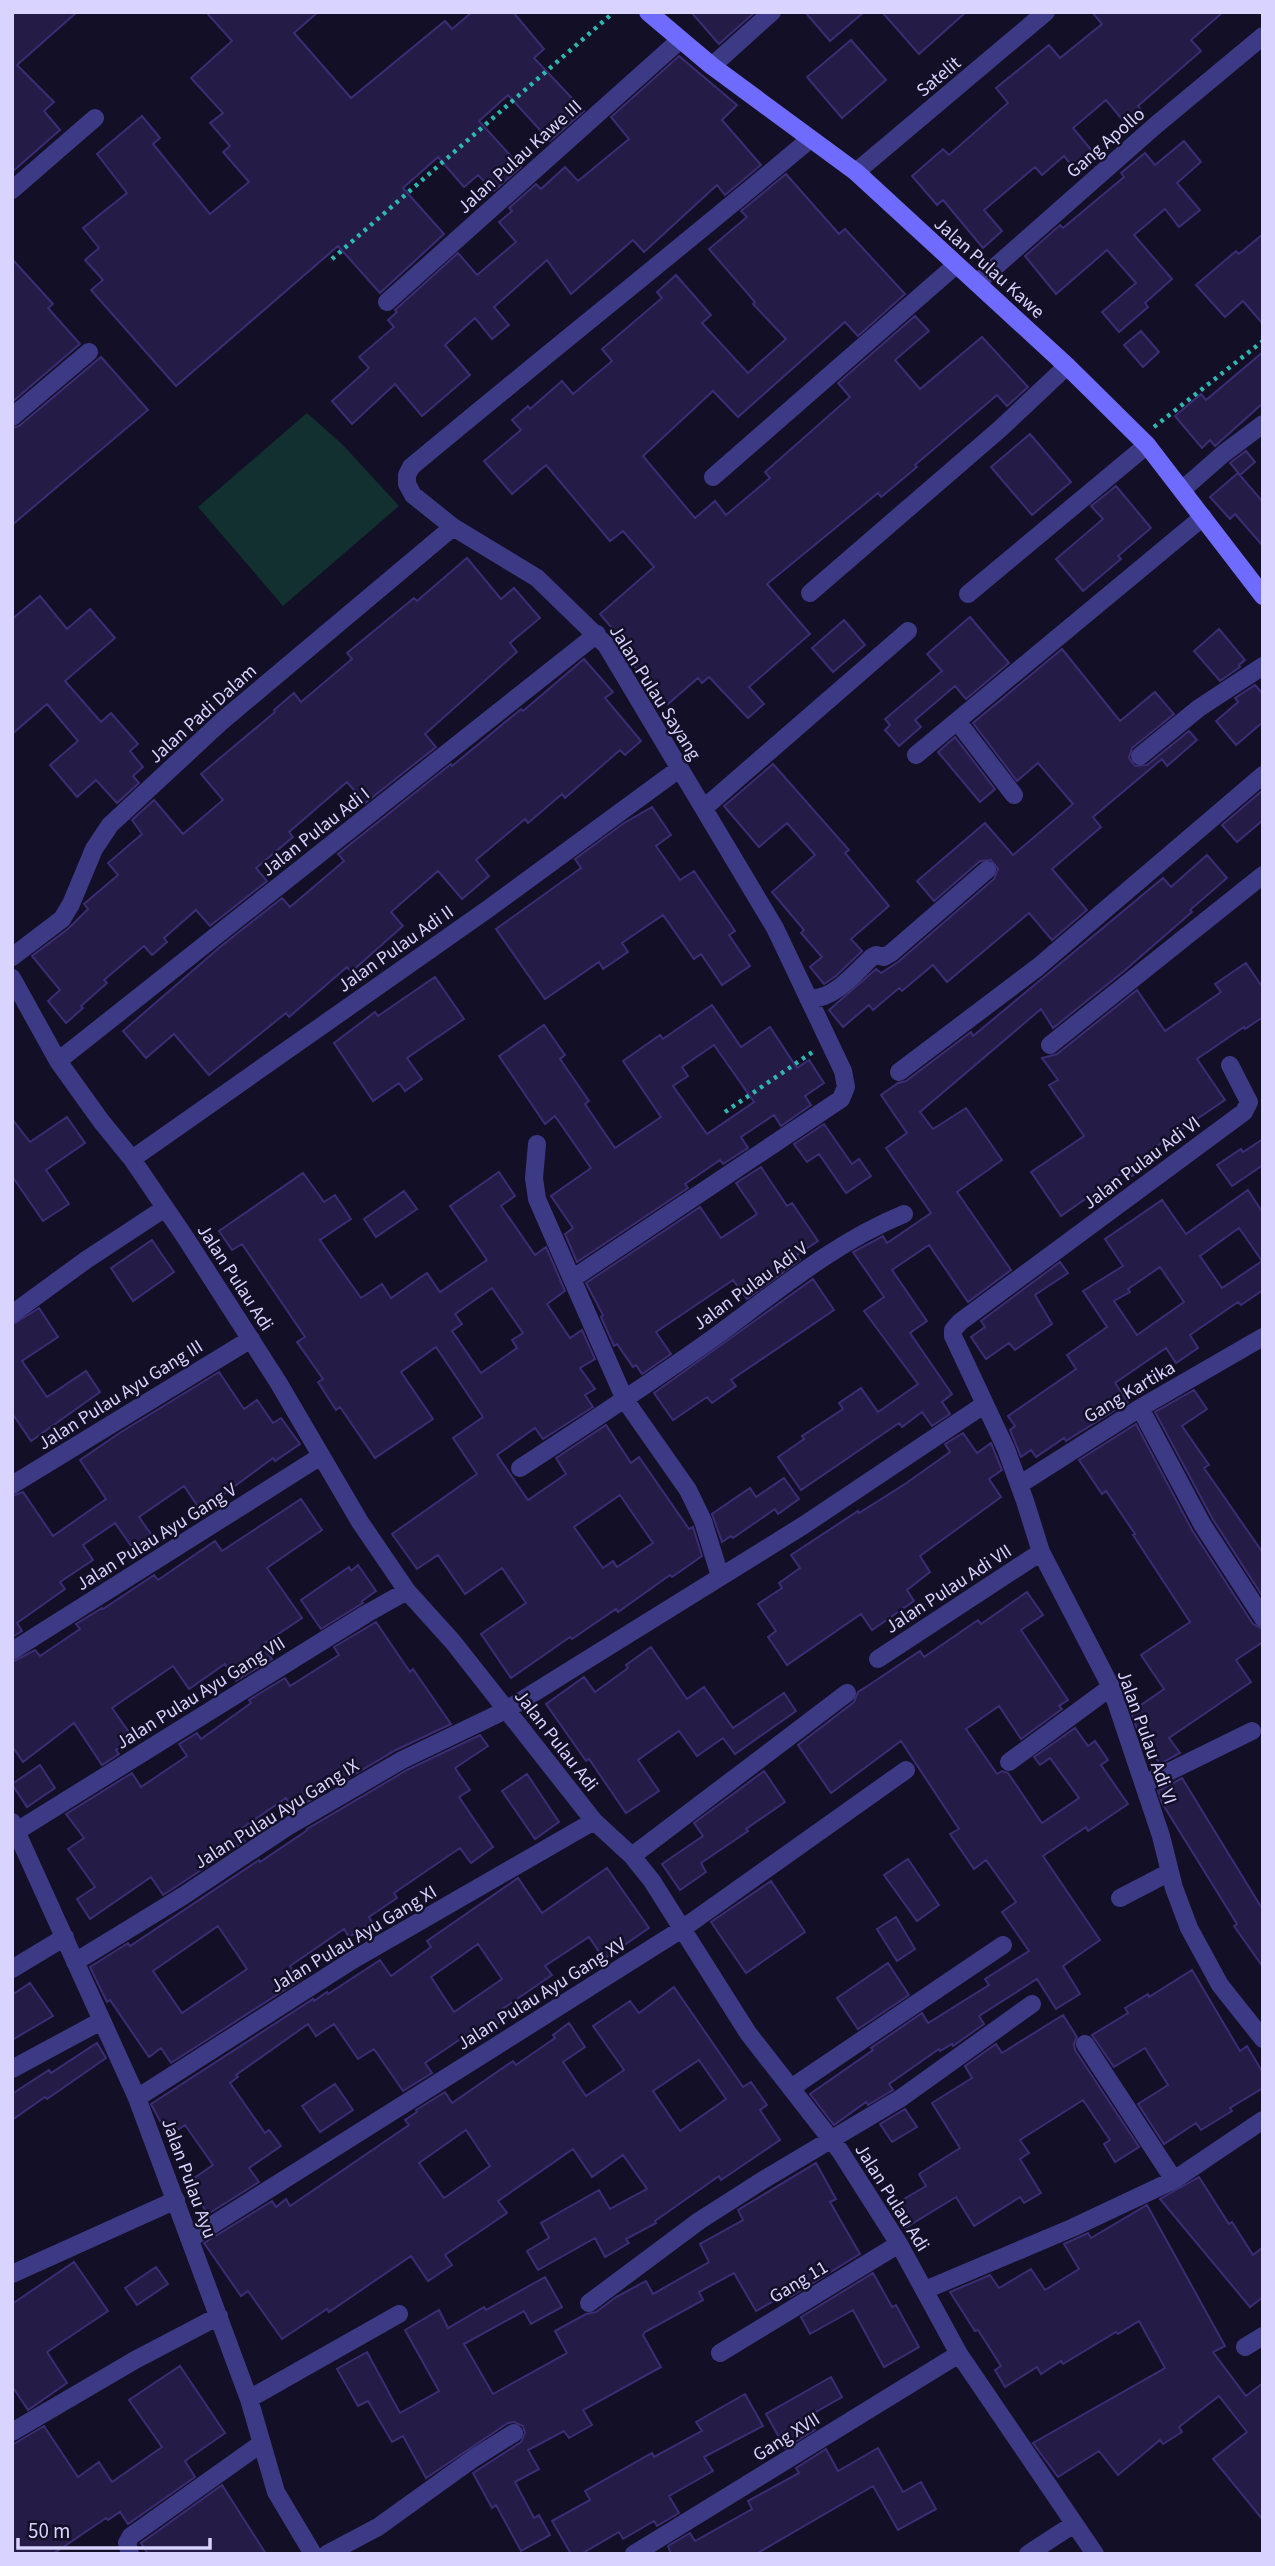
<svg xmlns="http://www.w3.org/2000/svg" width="1275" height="2566" viewBox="0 0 1275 2566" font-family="'Source Sans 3',sans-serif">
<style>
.pitch{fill:#12302f}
.building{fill:#241b47;stroke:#3b2d73;stroke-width:2;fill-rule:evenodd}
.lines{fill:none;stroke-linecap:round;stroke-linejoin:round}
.path{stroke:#2fb8b0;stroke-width:4.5;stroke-dasharray:3.5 5;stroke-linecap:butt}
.street{stroke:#3d3a85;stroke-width:18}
.secondary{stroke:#6f6bff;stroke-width:18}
.labels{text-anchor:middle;stroke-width:5;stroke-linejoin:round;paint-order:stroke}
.street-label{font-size:19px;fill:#d9d4ff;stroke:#130f26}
</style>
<rect width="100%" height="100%" fill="#130f26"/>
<path class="pitch" d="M307 413 343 445 399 506 283 606 198 507Z"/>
<path class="building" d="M12 12H77L17 65 54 102 44 111 60 130 12 172Z
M206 12H318L294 33 351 98 445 21 452 29 472 12H513L544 49 534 58 584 111 550 141 508 95 479 121 521 167 494 191 478 175 464 187 438 157 403 188 444 234 380 293 338 246 176 386 91 290 103 280 85 260 99 248 83 228 127 193 97 154 142 116 160 138 153 144 210 214 249 182 223 152 230 146 210 123 223 113 191 78 232 41Z
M691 12H755L719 44Z
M805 12H864L830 41Z
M882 12H966L919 54Z
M1092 12H1223L1191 40 1201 51 1138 106 1141 110 1126 124 1106 100 1073 128 1093 152 1074 168 1064 156 1042 175 1035 167 984 210 1002 231 983 248 943 200 937 205 912 176 943 149 949 155 1008 103 996 88 1049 45 1060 58 1102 24Z
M851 40 886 80 842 118 807 77Z
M679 56 737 105 722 120 761 165 725 195 717 185 644 252 633 240 571 294 547 260 494 307 509 325 492 339 475 318 445 345 470 375 422 416 395 384 352 424 332 401 369 368 359 357 394 327 388 320 397 312 395 310 458 253 477 275 516 242 499 222 512 211 509 208 536 184 541 189 565 167 578 181 629 139 611 117Z
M1184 141 1201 162 1177 183 1200 210 1179 227 1165 209 1134 235 1172 279 1145 303 1148 307 1119 332 1102 312 1136 283 1107 250 1056 294 1025 256 1060 225 1063 228 1124 177 1121 173 1145 153 1155 165Z
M786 174 839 234 845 229 905 294 858 336 845 322 738 417 713 391 643 456 695 518 715 501 726 515 770 478 765 472 850 397 838 383 915 316 929 331 895 360 920 389 982 337 1028 387 1007 406 997 395 915 465 917 467 881 497 878 493 767 584 810 634 749 687 764 704 748 718 709 677 702 683 698 678 668 704 629 660 635 655 600 614 654 567 623 531 610 541 546 465 512 494 484 461 521 430 512 420 528 406 530 409 562 381 573 394 612 361 602 349 662 298 657 292 676 275 711 315 702 323 748 373 786 339 753 304 755 302 709 249 747 217 741 211Z
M1263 234V324L1243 301 1225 317 1196 285 1236 251 1239 254Z
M12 259 53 304 48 308 80 344 12 402Z
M1141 331 1159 352 1143 367 1124 345Z
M1263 352V403L1215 446 1210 440 1202 448 1175 416 1201 394 1206 400Z
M101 357 148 410 12 525V428L19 426Z
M1030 434 1071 482 1032 515 991 467Z
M1246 451 1255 462 1240 475 1230 463Z
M1238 473 1263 502V546L1235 514 1230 519 1210 497Z
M1116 486 1151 528 1118 556 1121 559 1083 591 1056 559 1103 519 1091 506Z
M467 558 501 599 514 588 540 618 510 643 517 652 425 734 436 747 365 803 347 782 289 832 293 837 256 868 267 881 210 926 196 910 164 938 167 942 152 955 144 946 104 980 107 983 81 1006 83 1008 66 1023 48 1001 60 990 32 956 69 928 88 909 84 904 118 875 108 863 142 834 132 820 154 800 183 834 223 800 201 774 275 712 274 710 294 693 301 702 352 659 347 653 414 598 417 601Z
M40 596 67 629 90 609 115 638 65 681 101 722 111 713 138 744 130 751 143 767 133 776 139 783 117 803 96 780 77 797 50 765 78 741 47 704 12 734V619Z
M970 617 1009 663 966 699 955 686 915 720 921 727 899 746 885 730 890 725 885 719 942 671 927 654Z
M844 620 865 645 833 672 812 648Z
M1219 629 1245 660 1239 665 1240 667 1220 681 1194 651Z
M1062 649 1120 721 1155 692 1174 714 1132 748 1129 758 1135 766 1147 765 1189 731 1197 740 1167 766 1162 759 1093 817 1101 827 1052 869 1087 910 1052 940 1029 913 947 982 933 965 902 991 899 988 873 1010 869 1005 843 1027 829 1010 876 969 881 973 898 962 994 879 998 869 991 860 980 861 934 901 917 881 985 823 1013 855 1073 804 1038 763 1017 781 973 723Z
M584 659 613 692 605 698 641 741 625 755 620 750 565 798 562 794 528 823 525 819 476 860 489 876 462 899 438 871 391 912 403 926 351 972 347 967 289 1017 286 1013 209 1075 174 1034 146 1058 123 1031 220 947 282 898 290 907 344 861 338 854 451 764 452 766 521 709 523 711Z
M1255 685 1263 694V722L1236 745 1216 721 1238 702 1235 698Z
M955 737 995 789 980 802 938 752Z
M773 764 849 850 845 853 889 906 851 939 862 951 836 976 824 984 810 967 822 957 801 933 804 930 772 892 815 855 787 823 759 847 724 806Z
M1263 790V820L1237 842 1222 825Z
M652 807 671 835 656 846 680 880 694 871 735 931 729 935 750 966 722 985 701 954 694 959 663 915 622 943 628 952 603 969 599 962 545 999 496 929 581 868 575 859 624 823Z
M1207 855 1227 878 1190 910 1192 912 1124 971 1053 1028 1041 1009 920 1112 933 1129 966 1108 1002 1160 957 1192 1011 1270 968 1302 929 1245 892 1270 927 1321 910 1333 952 1394 942 1402 950 1414 932 1426 922 1412 902 1427 899 1423 801 1490 778 1457 804 1439 802 1436 843 1409 839 1403 861 1388 878 1412 918 1384 864 1311 884 1297 853 1252 883 1236 887 1243 931 1213 886 1148 907 1133 881 1095 898 1083 906 1081 971 1032 973 1036 1163 878 1171 887Z
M1246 963 1263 988V1017L1245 1029 1244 1027 1197 1059 1225 1100 1157 1146 1163 1155 1132 1176 1128 1169 1061 1216 1031 1172 1084 1136 1049 1085 1058 1080 1042 1058 1057 1054 1137 990 1165 1031 1221 992 1215 984Z
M435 977 464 1019 407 1058 422 1079 405 1091 399 1083 373 1101 334 1043 375 1012 378 1016Z
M712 1005 741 1047 770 1027 797 1068 809 1060 824 1083 805 1096 811 1105 781 1126 774 1115 741 1137 748 1148 723 1164 720 1160 685 1184 688 1188 577 1262 565 1234 573 1228 551 1196 591 1168 555 1116 545 1124 499 1056 544 1025 565 1055 560 1059 589 1101 585 1104 615 1148 661 1117 623 1061 660 1035 663 1039ZM714 1045 754 1102 707 1134 673 1086 688 1076 682 1067Z
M67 1117 85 1143 46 1170 69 1204 43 1221 12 1176V1119L30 1142Z
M824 1124 852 1164 859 1159 871 1176 846 1193 819 1154 807 1162 794 1144Z
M1263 1139V1165L1232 1186 1217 1165 1241 1149 1243 1152Z
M761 1167 787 1206 792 1203 818 1241 797 1255 800 1260 747 1299 733 1280 656 1332 671 1354 642 1374 636 1365 633 1367 617 1344 614 1346 601 1317 603 1315 586 1283 700 1207 721 1238 757 1214 736 1183Z
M499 1172 515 1196 501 1206 535 1255 546 1247 565 1291 547 1304 570 1338 582 1330 595 1359 580 1368 595 1389 585 1395 593 1407 543 1439 535 1428 497 1455 528 1500 566 1474 556 1458 606 1425 631 1463 639 1457 689 1529 693 1527 702 1556 672 1577 670 1575 618 1612 616 1609 572 1639 570 1637 511 1678 481 1634 526 1603 502 1568 465 1594 438 1555 417 1569 392 1534 477 1474 453 1438 483 1417 436 1347 401 1372 433 1419 375 1458 340 1407 336 1410 318 1382 323 1379 297 1342 305 1337 242 1244 232 1250 219 1231 303 1173 324 1202 335 1195 351 1219 320 1240 361 1298 382 1284 391 1298 427 1273 440 1292 487 1260 450 1206ZM492 1288 523 1333 512 1340 517 1348 481 1373 452 1331 462 1324 455 1314ZM620 1495 653 1543 617 1567 613 1561 603 1568 574 1527Z
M1248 1190 1263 1213V1290L1241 1305 1238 1302 1190 1335 1198 1348 1176 1363 1166 1348 1115 1383 1128 1402 1066 1441 1064 1438 1036 1457 1031 1450 1021 1457 1010 1430 1015 1426 1008 1416 1076 1369 1067 1355 1107 1327 1083 1291 1123 1266 1105 1239 1162 1200 1186 1234ZM1239 1228 1262 1261 1222 1288 1200 1256ZM1160 1267 1184 1302 1137 1335 1114 1301 1130 1292 1128 1289Z
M404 1191 417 1209 376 1237 364 1219Z
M152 1240 174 1272 133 1301 111 1268Z
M1060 1262 1068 1273 1035 1295 1052 1324 1015 1350 1009 1343 986 1359 971 1337 985 1327 981 1321Z
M813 1279 834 1310 731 1380 736 1386 712 1403 707 1397 673 1420 654 1393Z
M39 1308 58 1337 22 1361 47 1397 86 1371 100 1392 31 1441 12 1413V1325Z
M219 1372 244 1409 257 1400 273 1423 281 1418 300 1444 275 1461 273 1458 201 1511 184 1486 139 1517 153 1537 134 1550 115 1523 83 1545 93 1560 60 1582 65 1589 17 1623 22 1631 12 1637V1496L23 1492 53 1536 106 1499 80 1460 121 1432Z
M1194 1390 1207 1409 1182 1426 1209 1465 1204 1468 1263 1553V1597L1212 1518 1155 1412Z
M1136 1424 1192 1530 1253 1624 1263 1629V1642L1236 1660 1251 1682 1169 1738 1180 1753 1160 1764 1146 1744 1144 1745 1141 1740 1131 1712 1164 1689 1141 1655 1190 1622 1133 1535 1135 1534 1106 1491 1102 1494 1079 1460Z
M963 1433 977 1453 991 1443 1002 1470 989 1479 1001 1497 920 1556 930 1572 907 1590 914 1601 872 1630 861 1614 787 1665 768 1637 776 1631 758 1604 782 1588 779 1583 800 1568 791 1555 858 1511 859 1513 905 1484 950 1452 945 1444Z
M784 1478 799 1499 778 1514 775 1509 733 1538 731 1536 722 1542 712 1514 750 1488 756 1497Z
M301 1499 322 1530 267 1568 302 1618 262 1645 272 1659 236 1681 225 1664 189 1689 173 1666 112 1708 133 1738 116 1750 119 1754 102 1765 74 1723 23 1762 12 1746V1662L35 1650 40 1656 80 1629 76 1624 102 1608 103 1609 154 1575 158 1580 215 1541 222 1551Z
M358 1565 376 1591 362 1601 363 1603 321 1629 301 1600 349 1567 351 1571Z
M1027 1592 1043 1615 1021 1630 1068 1700 1059 1706 1062 1709 1021 1739 999 1706 966 1729 997 1774 1002 1771 1008 1773 1042 1823 1079 1798 1050 1758 1040 1765 1034 1757 1075 1728 1088 1746 1095 1741 1108 1760 1101 1765 1128 1804 1088 1831 1086 1827 1043 1856 1100 1940 1063 1966 1080 1994 1056 2009 1037 1979 979 2016 984 2024 953 2046 952 2044 940 2051 939 2049 889 2084 893 2090 868 2105 866 2102 834 2125 810 2094 873 2050 871 2048 922 2013 928 2023 989 1985 985 1979 1029 1951 1002 1912 1016 1902 986 1860 974 1869 950 1834 959 1829 901 1741 831 1793 798 1745 854 1702 858 1692 869 1685 920 1651 924 1657 978 1620 981 1624Z
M376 1622 410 1672 413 1669 451 1724 396 1750 294 1810 286 1798 238 1831 245 1841 177 1886 163 1895 151 1877 90 1919 77 1899 95 1887 68 1849 84 1838 66 1814 132 1773 141 1787 187 1756 179 1744 197 1733 201 1739 251 1703 249 1700 285 1678 290 1686 339 1655 334 1647Z
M651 1647 687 1699 704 1687 733 1728 784 1693 796 1711 735 1754 723 1738 697 1756 679 1731 638 1760 659 1791 626 1813 589 1759 586 1761 546 1704 584 1677 595 1692 628 1668 626 1665Z
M480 1735 488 1746 455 1768 470 1790 459 1797 493 1847 471 1863 460 1848 394 1893 397 1898 369 1917 372 1922 349 1937 344 1929 290 1966 300 1980 171 2063 161 2048 149 2057 110 2000 107 2002 103 1994 90 1967 128 1943 130 1946 259 1860 260 1862 306 1831 307 1829 407 1770ZM218 1926 247 1969 182 2013 153 1971Z
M40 1765 55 1788 27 1807 12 1784Z
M764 1771 785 1802 746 1829 748 1831 701 1863 706 1872 680 1890 662 1864 703 1836 694 1823Z
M527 1774 559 1822 535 1839 502 1791Z
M1182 1778 1263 1910V1967L1234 1926 1237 1924 1162 1803 1158 1791Z
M908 1859 939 1905 917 1921 884 1875Z
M607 1868 649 1928 604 1959 589 1937 545 1966 552 1975 495 2014 500 2022 476 2039 471 2032 425 2063 432 2073 403 2091 374 2049 358 2059 334 2024 316 2036 308 2024 236 2075 238 2077 230 2083 265 2133 269 2130 281 2146 249 2168 259 2182 208 2214 187 2183 213 2165 185 2125 168 2136 151 2104 313 1999 314 2001 327 1992 328 1994 380 1960 391 1976 431 1947 427 1941 518 1878 542 1913ZM478 1944 502 1979 454 2012 431 1977Z
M771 1881 805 1932 746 1973 711 1922Z
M896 1917 915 1949 897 1961 877 1929Z
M888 1963 909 1995 858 2029 837 1998Z
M1192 1970 1240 2051 1247 2046 1263 2073V2088L1230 2108 1232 2111 1201 2130 1196 2123 1164 2144 1138 2104 1168 2085 1145 2048 1114 2067 1092 2035 1128 2013 1125 2008 1148 1994 1149 1997Z
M30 1983 53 2016 12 2040V1995Z
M674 1987 743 2087 751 2082 767 2105 760 2110 780 2140 721 2180 719 2176 655 2221 656 2223 626 2239 629 2243 605 2257 595 2238 538 2270 527 2251 549 2238 541 2223 599 2190 610 2209 647 2189 623 2155 592 2177 573 2149 498 2201 507 2213 445 2255 452 2265 428 2281 411 2256 329 2312 327 2309 282 2339 248 2291 241 2296 204 2243 272 2201 276 2207 286 2199 290 2206 409 2125 405 2120 417 2112 416 2110 445 2092 452 2103 513 2061 516 2065 555 2038 553 2035 569 2023 585 2047 563 2062 586 2096 624 2070 593 2026 630 2001 639 2013ZM699 2060 726 2099 680 2131 653 2091ZM466 2130 490 2166 444 2198 419 2163Z
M1063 2015 1077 2037 1074 2044 1075 2050 1139 2147 1115 2162 1104 2144 1110 2140 1083 2100 1020 2140 1029 2153 1020 2159 1041 2193 1024 2203 1020 2197 974 2226 956 2197 905 2228 892 2206 926 2186 919 2174 960 2148 932 2103 972 2078 965 2066 996 2044 1002 2053Z
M97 2043 106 2058 47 2099 45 2097 12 2120V2094L49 2070 51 2073Z
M335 2084 353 2110 320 2132 302 2106Z
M905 2109 917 2127 892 2142 880 2124Z
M816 2163 836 2199 830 2202 860 2254 790 2297 788 2293 756 2311 734 2273 699 2292 703 2300 645 2332 643 2335 661 2367 583 2410 592 2425 569 2438 564 2431 528 2450 539 2469 515 2482 534 2518 539 2515 550 2535 521 2551 496 2505 492 2508 473 2473 521 2442 525 2433 523 2426 514 2422 508 2423 426 2478 403 2436 392 2442 368 2401 358 2406 337 2369 367 2352 400 2413 439 2391 405 2330 439 2310 448 2328 484 2307 486 2310 545 2277 562 2307 531 2324 524 2311 464 2344 493 2394 567 2353 555 2331 586 2314 596 2312 616 2297 646 2281 653 2294 709 2262 700 2244 743 2220 738 2210Z
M1199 2177 1229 2224 1232 2222 1253 2255 1263 2247V2297L1250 2307 1160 2199Z
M1147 2205 1225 2346 1213 2352 1246 2396 1263 2383V2520L1213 2459 1247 2432 1219 2396 1179 2427 1182 2432 1163 2444 1160 2440 1118 2475 1099 2451 1058 2477 1033 2443 1165 2368 1139 2321 1118 2334 1116 2332 1063 2364 1061 2361 1041 2374 1037 2367 1005 2387 995 2370 1001 2366 978 2330 975 2331 950 2292 990 2275 999 2288 1031 2269 1045 2290 1079 2269 1064 2244 1088 2233 1091 2238Z
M74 2262 108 2311 47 2352 67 2383 28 2410 12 2386V2304Z
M156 2267 168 2284 137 2305 125 2288Z
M873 2273 892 2307 896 2305 919 2347 884 2367 853 2310 810 2334 801 2317Z
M180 2366 225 2433 185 2461 195 2477 128 2524 120 2512 108 2520 106 2518 53 2554H12V2445L44 2426 78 2477 99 2462 112 2482 162 2447 129 2400Z
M831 2377 842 2397 807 2417 815 2430 785 2448 766 2414Z
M745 2394 763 2426 704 2457 713 2471 669 2496 679 2513 657 2526 654 2521 623 2539 619 2532 581 2554H571L552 2521 590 2500 585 2491 652 2453 654 2457 702 2431 696 2422Z
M878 2448 903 2492 921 2482 936 2509 898 2530 873 2486 756 2554H671L668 2546 690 2533 695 2541 752 2509 748 2501 799 2473 796 2468 826 2449 838 2471Z
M222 2485 266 2554H148L141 2543Z"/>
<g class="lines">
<path class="path" d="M332 259 614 12
M1154 427 1263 341
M725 1112 814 1051"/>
<path class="street" d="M712 66 772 12
M856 172 1046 12
M12 190 95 118
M978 282 1156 125 1263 36
M387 302 680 40
M12 417 89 352
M713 477 956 265
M1182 490 1223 454 1263 424
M810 593 1000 429 1067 366
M968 594 1147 445
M957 721 1014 795
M916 755 1203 517
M1140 756 1199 708 1263 666
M704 808 908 631
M12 957 62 919 71 904 94 849 110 825 222 721 453 527
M12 978 58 1061 101 1121 132 1159 185 1237 278 1382 360 1522 407 1591 453 1642 594 1821 632 1856 652 1881 748 2033 840 2151 899 2244 959 2354 1095 2554
M808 998C832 1002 856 972 872 957L876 955 884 957 891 953 987 870
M1050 1045 1263 875
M58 1061 597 634
M1230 1065 1249 1102 1244 1112 960 1322 953 1330V1336L1006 1449 1025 1501 1041 1552 1111 1687 1161 1836 1174 1888 1189 1928 1220 1985 1263 2039
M899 1072 1038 967 1263 775
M537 1144 534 1178 537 1199 625 1400 688 1490 703 1521 720 1576
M132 1159 488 909 679 769
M572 1279 841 1099 846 1087 843 1071 775 928 606 645 537 578 453 527 413 495 407 484V475L411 467C543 357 678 250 809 140
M12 1314 86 1260 165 1208
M1140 1408 1202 1524 1263 1618
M520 1468C586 1425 652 1382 716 1336 776 1292 835 1242 904 1214
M12 1485 251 1339
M1019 1485 1140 1408 1263 1337
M12 1651 321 1456
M878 1659 1041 1552
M1009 1762 1111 1687
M1144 1784 1252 1731
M12 1822 137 2098 249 2399 276 2492 313 2554
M17 1831 366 1614 407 1591
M632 1856 847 1693
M1120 1898 1170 1872
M75 1962 183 1896 287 1827 402 1760 506 1710 804 1525 985 1404
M12 1969 65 1937
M1085 2044 1174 2180
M12 2069 101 2021
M791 2088 1003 1945
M137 2098 351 1961 594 1821
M190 2239 682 1929 906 1770
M12 2274 176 2200
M925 2290 1072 2228 1174 2180 1263 2120
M589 2303 699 2221 763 2180 901 2098 1032 2004
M1245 2347 1263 2336
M720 2353 899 2244
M249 2399 399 2314
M12 2432 135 2360 219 2316
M130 2554 127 2543 131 2536 262 2443
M327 2554 378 2527 474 2458 514 2433
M634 2554 959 2354
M1028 2554 1074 2524"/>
<path class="secondary" d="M648 12 712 66 856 172 1067 366 1147 445 1263 596"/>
</g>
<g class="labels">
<g class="street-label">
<text transform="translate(938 76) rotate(-40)" y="7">Satelit</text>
<text transform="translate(1105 142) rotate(-41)" y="7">Gang Apollo</text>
<text transform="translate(519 156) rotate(-42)" y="7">Jalan Pulau Kawe III</text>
<text transform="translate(990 267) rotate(42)" y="7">Jalan Pulau Kawe</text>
<text transform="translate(656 692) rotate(58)" y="7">Jalan Pulau Sayang</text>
<text transform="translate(202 713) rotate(-42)" y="7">Jalan Padi Dalam</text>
<text transform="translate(315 831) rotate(-38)" y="7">Jalan Pulau Adi I</text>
<text transform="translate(395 948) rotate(-35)" y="7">Jalan Pulau Adi II</text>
<text transform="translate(1141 1162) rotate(-37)" y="7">Jalan Pulau Adi VI</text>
<text transform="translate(236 1277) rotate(57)" y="7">Jalan Pulau Adi</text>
<text transform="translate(750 1285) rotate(-36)" y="7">Jalan Pulau Adi V</text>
<text transform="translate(1129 1391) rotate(-31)" y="7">Gang Kartika</text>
<text transform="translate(120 1394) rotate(-32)" y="7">Jalan Pulau Ayu Gang III</text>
<text transform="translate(156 1536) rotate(-32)" y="7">Jalan Pulau Ayu Gang V</text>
<text transform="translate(948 1588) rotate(-33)" y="7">Jalan Pulau Adi VII</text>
<text transform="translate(200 1692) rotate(-32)" y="7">Jalan Pulau Ayu Gang VII</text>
<text transform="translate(1148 1737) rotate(70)" y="7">Jalan Pulau Adi VI</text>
<text transform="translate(557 1740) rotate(52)" y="7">Jalan Pulau Adi</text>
<text transform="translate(276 1813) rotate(-32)" y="7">Jalan Pulau Ayu Gang IX</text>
<text transform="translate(353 1938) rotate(-31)" y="7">Jalan Pulau Ayu Gang XI</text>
<text transform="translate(541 1993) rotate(-32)" y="7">Jalan Pulau Ayu Gang XV</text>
<text transform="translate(190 2178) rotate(70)" y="7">Jalan Pulau Ayu</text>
<text transform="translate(893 2197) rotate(58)" y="7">Jalan Pulau Adi</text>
<text transform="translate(798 2281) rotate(-31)" y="7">Gang 11</text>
<text transform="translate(786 2436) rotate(-32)" y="7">Gang XVII</text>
</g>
</g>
<rect width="1275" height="2566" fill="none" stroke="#d9d4ff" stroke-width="28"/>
<path d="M18 2538v10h192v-10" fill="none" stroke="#d9d4ff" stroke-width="3.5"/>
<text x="28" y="2538" font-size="21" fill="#d9d4ff" stroke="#130f26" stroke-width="5" paint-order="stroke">50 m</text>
</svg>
